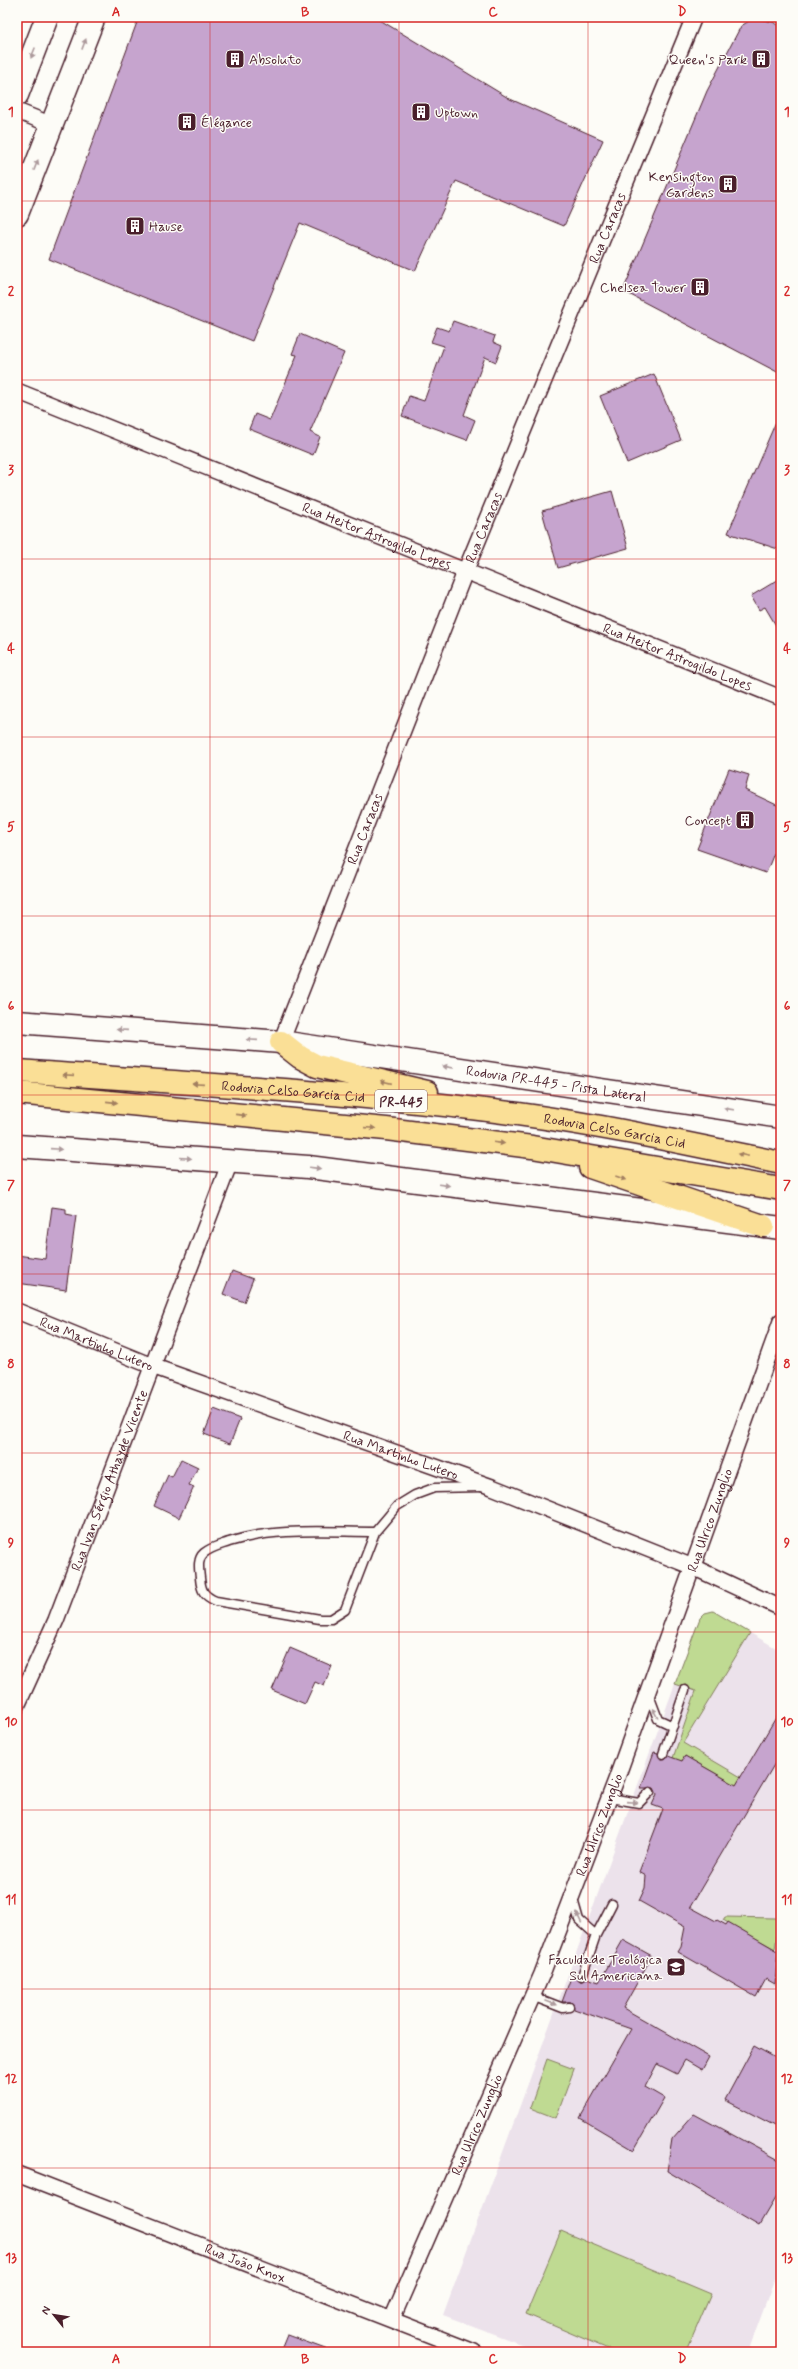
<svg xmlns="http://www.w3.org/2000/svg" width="798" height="2369" viewBox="0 0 798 2369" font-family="Mynerve,sans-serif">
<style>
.built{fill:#ece2eb}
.green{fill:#bfda92;stroke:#847c5e}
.building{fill:#c6a4ce;stroke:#4a1f2b}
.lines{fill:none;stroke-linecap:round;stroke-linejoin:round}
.lane-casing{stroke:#4a1f2b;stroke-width:11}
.street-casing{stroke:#4a1f2b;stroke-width:18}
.secondary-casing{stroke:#4a1f2b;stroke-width:25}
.highway-casing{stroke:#4a1f2b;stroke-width:25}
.lane{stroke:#fdfcf7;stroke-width:8}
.street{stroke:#fdfcf7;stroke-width:15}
.secondary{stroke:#fdfcf7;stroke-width:22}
.highway{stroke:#fadf96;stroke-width:22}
.oneway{fill:#ac999b}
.oneway2{fill:#a27f60}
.grid{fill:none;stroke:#d62828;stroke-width:1;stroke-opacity:0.55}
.labels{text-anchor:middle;stroke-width:3;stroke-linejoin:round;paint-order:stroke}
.shield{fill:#fdfcf7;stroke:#806168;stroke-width:1}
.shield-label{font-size:13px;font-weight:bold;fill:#4a1f2b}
.poi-label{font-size:14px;fill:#4a1f2b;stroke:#fdfcf7;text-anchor:end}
.street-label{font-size:14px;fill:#4a1f2b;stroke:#fdfcf7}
.neatline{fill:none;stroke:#d62828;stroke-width:1.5}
.grid-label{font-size:13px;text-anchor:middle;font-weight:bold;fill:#d62828}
</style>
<rect width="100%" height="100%" fill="#fdfcf7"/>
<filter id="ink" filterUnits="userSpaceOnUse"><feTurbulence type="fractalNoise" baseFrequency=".025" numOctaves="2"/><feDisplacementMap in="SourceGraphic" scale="8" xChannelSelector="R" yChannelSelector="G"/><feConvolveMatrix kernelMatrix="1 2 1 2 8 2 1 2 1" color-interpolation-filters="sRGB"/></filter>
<g filter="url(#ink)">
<path class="built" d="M713 1611 781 1651V2262L748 2352H542L443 2315 697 1624 705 1613Z"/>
<path class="green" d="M713 1611 750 1633 683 1743 741 1777 727 1802 720 1797 729 1781 685 1756 675 1772 673 1758 696 1691 675 1684 700 1618 705 1613Z
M725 1917 776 1918 779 1922 775 1949 723 1920Z
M547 2059 574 2069 556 2118 530 2108Z
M561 2231 711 2294 686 2352H615L526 2314Z"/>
<path class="building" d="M139 17H375L510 99 603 140 564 226 456 181 415 271 300 223 252 341 49 259Z
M754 18 773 22 781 28V374L623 291 707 91 741 26Z
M453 321 495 336 493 342 502 346 496 362 485 357 464 415 475 420 467 440 402 416 409 396 424 401 444 346 431 342 437 327 449 331Z
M300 334 344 353 310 432 320 437 313 455 249 429 255 414 270 420 297 355 292 354Z
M654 374 681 440 627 463 600 396Z
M781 410V550L728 533Z
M612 491 628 548 558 568 542 511Z
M781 578V634L765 607 759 610 751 596Z
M729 769 749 775 745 790 781 807V836L766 873 697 849Z
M52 1207 66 1209V1214L76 1216 66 1290 17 1283V1255L45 1259Z
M232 1271 253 1279 244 1302 223 1294Z
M214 1409 240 1419 230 1444 204 1434Z
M181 1459 198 1467 189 1485 194 1487 179 1518 154 1506 168 1475 172 1477Z
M290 1648 332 1666 324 1686 315 1682 305 1704 272 1690Z
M781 1709V1753L690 1907 716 1921 717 1920 726 1925 728 1922 778 1951 775 1984 766 1979 756 1997 678 1952 681 1947 685 1927 639 1901 645 1888 646 1876 639 1872 663 1809 652 1805 657 1794 654 1788H641L654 1752 658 1753 662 1759 668 1756 682 1761 685 1756 736 1785Z
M623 1940 652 1956 623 2008 709 2057 702 2070 685 2060 677 2074 657 2064 645 2087 664 2098 634 2150 580 2118 631 2029 574 2009 571 2002H562L573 1972 577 1974 580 1981H583L587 1978 599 1982Z
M754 2046 781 2061V2129L725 2100Z
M694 2114 781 2161V2188L759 2225 667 2171 672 2139Z
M287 2335 328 2350V2352H280Z"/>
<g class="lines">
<g class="lane-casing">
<path id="lane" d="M375 1532C326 1532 276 1527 229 1542 221 1545 211 1547 204 1553 197 1559 199 1569 200 1578 201 1591 204 1596 216 1601L320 1619H331L345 1610 375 1532 397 1506 415 1495 434 1488 482 1487
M649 1695 658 1719 673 1726
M663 1754 685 1690
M610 1798 639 1803 650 1792
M573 1899 579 1920 596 1935
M582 1976 596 1935 612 1904
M532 1996 563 2008 569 2007"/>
</g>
<g class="street-casing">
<g id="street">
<path d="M17 111 52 125"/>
<path id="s1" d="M17 391 781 698"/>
<path id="s2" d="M281 1042 465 572 694 17"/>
<path id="s3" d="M17 1311 152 1366 492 1487 693 1567 781 1608"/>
<path id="s4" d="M17 1706 56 1620 230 1162"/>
<path id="s5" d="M17 2174 474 2352"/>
<path id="s6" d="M392 2319 542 1974 616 1780 781 1321"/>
</g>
</g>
<g class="secondary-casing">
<g id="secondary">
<path d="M17 95 47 17"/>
<path d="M17 214 94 17"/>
<path id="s7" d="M17 1022 281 1042 781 1117"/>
<path d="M17 1146 308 1167 781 1228"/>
</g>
</g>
<g class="highway-casing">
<g id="highway">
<path d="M281 1042 300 1057 317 1066 427 1092"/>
<path id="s8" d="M17 1071C184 1083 352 1092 518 1114 607 1126 694 1145 781 1163"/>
<path d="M17 1093 386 1129 532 1147 781 1189"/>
<path d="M590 1167 763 1226"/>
</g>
</g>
<use href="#lane" class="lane"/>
<use href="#street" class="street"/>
<use href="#secondary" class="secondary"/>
<use href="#highway" class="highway"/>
</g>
<defs><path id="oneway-solid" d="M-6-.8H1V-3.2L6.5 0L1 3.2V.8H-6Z"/></defs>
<g class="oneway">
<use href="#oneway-solid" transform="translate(84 44) rotate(-69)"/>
<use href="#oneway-solid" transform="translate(33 53) rotate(112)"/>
<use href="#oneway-solid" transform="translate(36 165) rotate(-69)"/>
<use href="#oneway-solid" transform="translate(122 1030) rotate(-176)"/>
<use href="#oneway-solid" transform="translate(252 1040) rotate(-176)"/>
<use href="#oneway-solid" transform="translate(448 1067) rotate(-171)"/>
<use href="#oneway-solid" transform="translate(729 1109) rotate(-171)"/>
<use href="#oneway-solid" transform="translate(56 1149) rotate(4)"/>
<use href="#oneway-solid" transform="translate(186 1158) rotate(4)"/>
<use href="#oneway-solid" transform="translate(315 1168) rotate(7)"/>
<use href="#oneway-solid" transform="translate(444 1185) rotate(7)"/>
<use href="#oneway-solid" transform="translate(655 1713) rotate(-118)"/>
<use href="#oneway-solid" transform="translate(632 1802) rotate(4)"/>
<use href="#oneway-solid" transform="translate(579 1918) rotate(-116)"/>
<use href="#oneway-solid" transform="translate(551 2003) rotate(21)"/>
</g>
<g class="oneway2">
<use href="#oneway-solid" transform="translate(68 1075) rotate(-176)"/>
<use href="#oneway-solid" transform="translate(386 1082) rotate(-167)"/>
<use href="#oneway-solid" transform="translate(198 1084) rotate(-176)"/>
<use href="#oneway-solid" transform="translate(112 1102) rotate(6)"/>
<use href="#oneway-solid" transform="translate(241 1115) rotate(6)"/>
<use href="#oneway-solid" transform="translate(370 1128) rotate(4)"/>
<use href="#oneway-solid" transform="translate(499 1143) rotate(7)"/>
<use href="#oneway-solid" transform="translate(743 1155) rotate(-168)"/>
<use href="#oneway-solid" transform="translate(621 1178) rotate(19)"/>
</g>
</g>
<path class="grid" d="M210 17V2352M399 17V2352M588 17V2352M17 201H781M17 380H781M17 559H781M17 737H781M17 916H781M17 1095H781M17 1274H781M17 1453H781M17 1632H781M17 1810H781M17 1989H781M17 2168H781"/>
<defs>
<g id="building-square" transform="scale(1)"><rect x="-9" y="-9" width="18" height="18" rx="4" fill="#4a1f2b" stroke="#fdfcf7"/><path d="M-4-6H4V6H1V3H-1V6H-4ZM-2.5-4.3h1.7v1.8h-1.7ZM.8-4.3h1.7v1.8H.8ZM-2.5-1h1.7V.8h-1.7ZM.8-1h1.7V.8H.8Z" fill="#fff"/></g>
<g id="university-square" transform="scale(1)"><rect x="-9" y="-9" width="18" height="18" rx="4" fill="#4a1f2b" stroke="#fdfcf7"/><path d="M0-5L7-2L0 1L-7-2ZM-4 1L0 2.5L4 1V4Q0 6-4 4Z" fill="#fff"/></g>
</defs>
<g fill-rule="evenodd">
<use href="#building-square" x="235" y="59"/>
<use href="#building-square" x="761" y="59"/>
<use href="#building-square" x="421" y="112"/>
<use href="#building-square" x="187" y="122"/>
<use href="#building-square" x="728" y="184"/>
<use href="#building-square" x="135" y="226"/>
<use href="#building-square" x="700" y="287"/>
<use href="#building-square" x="745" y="820"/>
<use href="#university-square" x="676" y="1967"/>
</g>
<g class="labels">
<rect class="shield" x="375" y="1090" width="52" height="22" rx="3"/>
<g class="shield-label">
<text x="401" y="1106">PR-445</text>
</g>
<g class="poi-label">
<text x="249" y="64" text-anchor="start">Absoluto</text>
<text x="747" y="64">Queen's Park</text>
<text x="435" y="117" text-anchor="start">Uptown</text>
<text x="201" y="127" text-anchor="start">Élégance</text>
<text x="714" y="181">Kensington<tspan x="714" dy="16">Gardens</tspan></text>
<text x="149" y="231" text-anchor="start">Hause</text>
<text x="686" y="292">Chelsea Tower</text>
<text x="731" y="825">Concept</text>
<text x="662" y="1964">Faculdade Teológica<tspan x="662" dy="16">Sul Americana</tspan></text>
</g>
<g class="street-label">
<text dy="5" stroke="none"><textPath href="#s2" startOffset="877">Rua Caracas</textPath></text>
<text dy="5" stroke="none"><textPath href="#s2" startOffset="553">Rua Caracas</textPath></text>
<text dy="5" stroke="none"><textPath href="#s1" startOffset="388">Rua Heitor Astrogildo Lopes</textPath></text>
<text dy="5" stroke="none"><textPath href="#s1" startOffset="712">Rua Heitor Astrogildo Lopes</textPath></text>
<text dy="5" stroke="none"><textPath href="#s2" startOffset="229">Rua Caracas</textPath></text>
<text dy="5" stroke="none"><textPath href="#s7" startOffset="543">Rodovia PR-445 - Pista Lateral</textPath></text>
<text dy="5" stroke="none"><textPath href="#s8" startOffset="277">Rodovia Celso Garcia Cid</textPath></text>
<text dy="5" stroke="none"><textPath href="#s8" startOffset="601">Rodovia Celso Garcia Cid</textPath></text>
<text dy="5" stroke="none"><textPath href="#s3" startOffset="86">Rua Martinho Lutero</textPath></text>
<text dy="5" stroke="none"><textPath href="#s3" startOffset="410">Rua Martinho Lutero</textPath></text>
<text dy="5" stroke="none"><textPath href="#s4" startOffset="244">Rua Ivan Sérgio Athayde Vicente</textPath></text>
<text dy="5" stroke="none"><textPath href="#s6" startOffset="860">Rua Ulrico Zunglio</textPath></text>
<text dy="5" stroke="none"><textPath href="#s6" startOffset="536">Rua Ulrico Zunglio</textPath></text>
<text dy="5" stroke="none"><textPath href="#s6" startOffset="212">Rua Ulrico Zunglio</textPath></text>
<text dy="5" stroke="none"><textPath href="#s5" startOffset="245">Rua João Knox</textPath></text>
</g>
</g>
<rect width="798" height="2369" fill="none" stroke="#fdfcf7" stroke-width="44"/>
<g transform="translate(54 2315) rotate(300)" stroke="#fdfcf7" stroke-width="3" paint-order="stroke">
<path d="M0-3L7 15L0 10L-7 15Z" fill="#4a1f2b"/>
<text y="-6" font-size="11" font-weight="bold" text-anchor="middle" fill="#4a1f2b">N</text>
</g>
<rect x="22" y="22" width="754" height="2325" class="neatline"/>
<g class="grid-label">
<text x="116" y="16">A</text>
<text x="305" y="16">B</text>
<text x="493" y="16">C</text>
<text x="682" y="16">D</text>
<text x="11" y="116">1</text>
<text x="787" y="116">1</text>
<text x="11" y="295">2</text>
<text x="787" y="295">2</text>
<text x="11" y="474">3</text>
<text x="787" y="474">3</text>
<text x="11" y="653">4</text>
<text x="787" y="653">4</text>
<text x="11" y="831">5</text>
<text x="787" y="831">5</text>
<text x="11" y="1010">6</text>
<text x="787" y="1010">6</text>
<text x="11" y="1189">7</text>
<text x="787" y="1189">7</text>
<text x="11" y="1368">8</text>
<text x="787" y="1368">8</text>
<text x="11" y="1547">9</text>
<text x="787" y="1547">9</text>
<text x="11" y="1726">10</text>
<text x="787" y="1726">10</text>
<text x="11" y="1904">11</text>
<text x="787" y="1904">11</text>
<text x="11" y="2083">12</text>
<text x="787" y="2083">12</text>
<text x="11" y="2262">13</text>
<text x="787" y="2262">13</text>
<text x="116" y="2363">A</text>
<text x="305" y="2363">B</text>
<text x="493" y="2363">C</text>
<text x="682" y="2363">D</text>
</g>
</svg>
